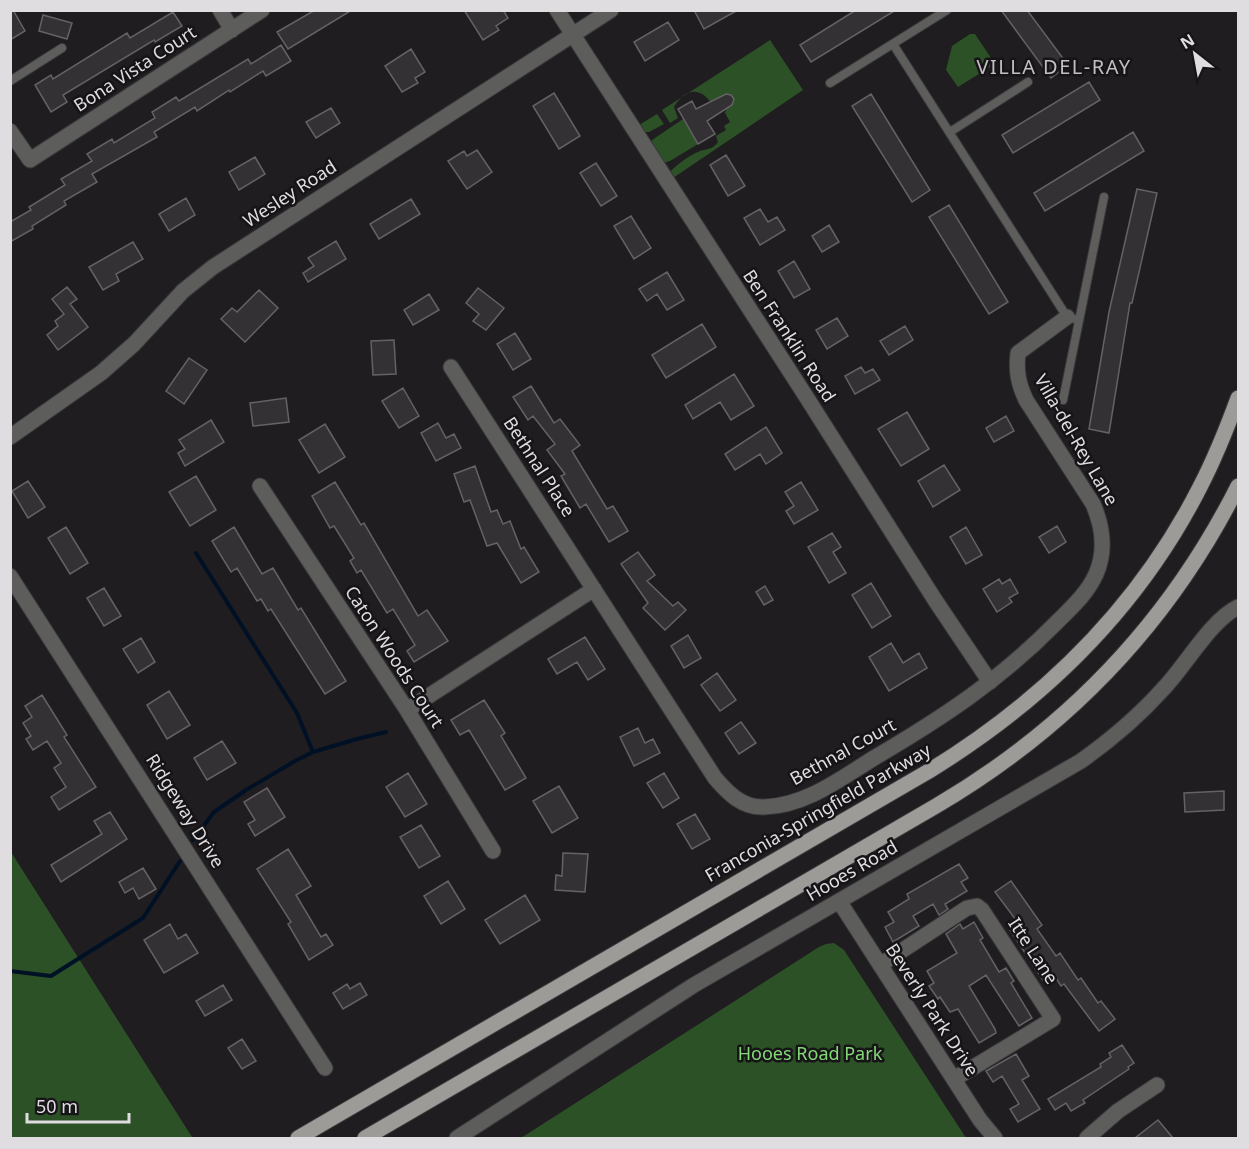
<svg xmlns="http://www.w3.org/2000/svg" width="1249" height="1149" viewBox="0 0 1249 1149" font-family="'Noto Sans',sans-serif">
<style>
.green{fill:#2c5127}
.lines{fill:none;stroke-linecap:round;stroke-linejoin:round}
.stream{stroke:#011125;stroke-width:4}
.building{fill:#343134;stroke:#656265;stroke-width:1.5}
.service-casing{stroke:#3b383b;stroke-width:10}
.minor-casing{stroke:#3b383b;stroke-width:17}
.primary-casing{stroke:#3b383b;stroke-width:17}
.service{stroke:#5d5d5b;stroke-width:8}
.minor{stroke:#5d5d5b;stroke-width:15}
.primary{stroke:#9c9b98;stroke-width:15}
.labels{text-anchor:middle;stroke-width:5;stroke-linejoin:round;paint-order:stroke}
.street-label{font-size:18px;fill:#dfdddf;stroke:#161417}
.park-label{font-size:18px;fill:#84d878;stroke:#161417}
.neighbourhood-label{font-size:20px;letter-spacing:1.5px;fill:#c2bfc2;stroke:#161417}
</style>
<rect width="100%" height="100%" fill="#201d20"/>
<path class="green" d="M970 34H975L995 64 958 87 946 70 952 46Z
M770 40 803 90 673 178 670 172C677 164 690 155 700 151 708 149 713 149 718 142L716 136 726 130 724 126 730 122 725 113 727 108 732 105 734 99 731 95 725 94 721 96 720 102 713 106C702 87 686 87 674 107L678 118 670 123 662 110Z
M657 114 664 124 649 132H644L639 125Z
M683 119 698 144 670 161 664 163 651 143 652 140Z
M11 852 192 1137 188 1138H11Z
M834 943 844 950 966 1138H521L819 947 826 944Z"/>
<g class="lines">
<path class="stream" d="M196 553 297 713 313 752
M193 840 214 812 246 790 295 761 313 752 357 739 386 732
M10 971 51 976 143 918 180 861"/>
</g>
<path class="building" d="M10 10H13L25 31 10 40Z
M315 10H352L288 49 277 32Z
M464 10H503L508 18 496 26 499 30 483 40Z
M694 10H738L704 29Z
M856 10H896L811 62 800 45Z
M1001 10H1027L1068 65 1051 78Z
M173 12 182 26 155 42 154 40 63 95 67 102 51 112 35 85 51 75 53 79 127 33 130 38Z
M43 15 72 23 67 39 39 31Z
M668 22 679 40 645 61 634 42Z
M281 45 291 61 266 76 263 71 230 92 229 90 197 111 195 107 154 132 157 137 92 174 97 182 64 201 66 205 32 226 33 229 10 242V222L31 210 29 207 65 185 61 179 92 161 87 154 112 139 114 143 155 118 152 112 176 97 179 101 248 59 251 64Z
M411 49 425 72 415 78 418 83 402 92 385 66Z
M1089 82 1100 100 1013 153 1002 135Z
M554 93 580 136 559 149 533 106Z
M726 94 731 95 734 99 732 105 707 121 715 134 698 144 678 109 692 101 696 109Z
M871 94 930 190 912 202 852 106Z
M331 108 340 123 316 138 306 122Z
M1133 132 1144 151 1045 211 1034 193Z
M477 150 492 172 467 189 448 161 464 151 467 156Z
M726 155 745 186 728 196 710 165Z
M255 157 265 174 239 190 229 172Z
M596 163 617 196 601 206 580 173Z
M1137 189 1157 193 1132 303H1130L1109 433 1089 429 1109 312Z
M186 198 195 215 169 231 159 214Z
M411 199 420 214 379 239 370 224Z
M949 205 1008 302 989 314 929 217Z
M760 209 768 222 777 217 785 230 760 245 744 218Z
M631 216 651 248 634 259 614 226Z
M829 225 839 242 822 252 812 236Z
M336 241 346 259 308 282 303 273 314 266 308 258Z
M133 242 143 259 116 274 119 281 103 290 89 267Z
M794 261 810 289 794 298 778 271Z
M667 272 684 300 667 310 657 294 647 301 639 289Z
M67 287 77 299 70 304 88 327 58 350 47 335 58 326 55 321 64 314 52 299Z
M478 288 504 308 486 330 473 321 479 314 466 303Z
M259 290 278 308 245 342 221 319 232 308 237 312Z
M429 294 439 310 413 325 404 310Z
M837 318 848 336 827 349 816 330Z
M702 324 716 347 666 378 652 355Z
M905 326 913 340 889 355 880 341Z
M515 333 531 359 513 370 497 344Z
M394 340 396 374 373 375 371 341Z
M189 358 207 370 184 404 166 391Z
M861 367 865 373 873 369 880 380 855 394 845 376Z
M734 374 754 406 731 420 720 402 693 419 685 405Z
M531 386 554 423 560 419 580 445 572 451 607 509 613 506 628 531 609 542 586 504 580 508 561 476 565 474 547 450 555 444 533 416 528 420 513 397Z
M403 388 419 416 399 428 382 401Z
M286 398 289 422 253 426 250 403Z
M907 412 929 449 901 466 878 429Z
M1006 416 1014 431 994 442 986 428Z
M211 420 224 442 185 466 178 453 185 449 179 440Z
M438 423 446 438 454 434 461 448 436 461 421 433Z
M325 424 345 457 319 473 299 440Z
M766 427 782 453 766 464 760 454 735 470 725 454Z
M944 465 960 490 933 507 918 481Z
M475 466 491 512 497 510 503 524 510 521 521 549 524 547 539 572 521 583 497 543 487 546 470 500 464 502 454 474Z
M196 476 216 510 190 526 169 492Z
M28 481 45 507 28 518 12 491Z
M335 482 361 525 364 523 418 616 427 610 448 641 414 662 407 651 415 645 393 609 387 613 361 570 357 573 350 561 354 558 334 526 330 528 312 496Z
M801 482 818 510 794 524 786 511 794 506 785 492Z
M1057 526 1066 542 1049 553 1039 537Z
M66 527 88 563 70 574 48 538Z
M234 527 262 574 273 568 298 610 301 608 346 681 325 694 271 609 268 611 261 599 257 601 237 568 231 572 212 541Z
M966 527 982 555 966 564 950 537Z
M832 533 841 547 833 552 846 573 829 583 808 547Z
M638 552 655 575 647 581 673 606 678 602 686 610 665 630 643 608 648 603 621 564Z
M999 579 1002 584 1010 579 1018 593 1009 598 1012 602 997 612 983 589Z
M871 583 891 616 872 628 852 595Z
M765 586 773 600 764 605 756 592Z
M104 588 121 616 104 626 87 598Z
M688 635 701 658 684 668 671 646Z
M585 637 605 669 588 680 577 662 557 674 548 659Z
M141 638 155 662 138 673 123 649Z
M891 643 903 663 919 653 927 668 889 691 869 657Z
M717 673 736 700 720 711 701 685Z
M169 691 190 725 167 739 147 705Z
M42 695 67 735 64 737 96 787 59 810 51 797 66 787 54 768 61 763 47 741 33 750 26 739 31 736 23 723 32 717 25 706Z
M484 700 505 733 501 736 526 778 505 790 469 730 460 735 451 720Z
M741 722 756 743 739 754 725 733Z
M638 728 645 743 653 739 660 753 634 766 620 737Z
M222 741 236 763 207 780 194 758Z
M408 773 427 804 405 817 386 787Z
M664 773 679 798 663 808 647 783Z
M559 786 578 818 552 833 533 801Z
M267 788 285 817 255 836 248 824 255 820 244 802Z
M1224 791V810L1185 812 1184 793Z
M110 812 127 839 61 882 51 865 102 834 94 821Z
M695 814 710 839 692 849 677 824Z
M421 825 440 856 419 868 400 837Z
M288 849 311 886 296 895 321 937 326 934 333 945 309 960 288 924 291 922 257 869Z
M563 853 588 854 585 892 555 890 556 875 562 876Z
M959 864 968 878 961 882 967 891 945 904 948 909 939 915 933 904 913 916 919 926 893 942 885 927 894 922 888 912 909 899 907 894Z
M143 868 156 889 139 899 133 888 125 893 119 882Z
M448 881 465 909 441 924 424 896Z
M1011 881 1042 925 1037 929 1056 956 1060 953 1078 980 1081 978 1098 1003 1101 1001 1115 1019 1099 1031 1064 984 1061 986 1054 975 1044 982 1010 930 1019 924 995 892Z
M525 895 540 920 500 944 485 920Z
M974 922 983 938 980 940 999 972 1006 968 1014 981 1011 983 1032 1018 1019 1026 986 975 969 986 995 1029 996 1033 979 1043 958 1009 950 1012 940 997 938 999 929 986 934 983 927 971 957 953 946 934 960 924 963 929Z
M170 924 178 939 186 934 198 953 164 973 144 940Z
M360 983 367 995 343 1009 333 993 347 984 350 989Z
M223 985 232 1000 205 1016 196 1001Z
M242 1039 256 1061 242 1069 228 1048Z
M1122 1045 1134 1063 1128 1067 1129 1069 1083 1100 1085 1103 1071 1111 1066 1103 1055 1110 1048 1099 1101 1067 1100 1064 1111 1057 1109 1053Z
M1016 1054 1029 1076 1022 1080 1040 1109 1018 1122 1010 1109 1019 1104 1002 1076 993 1082 986 1071Z
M1158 1120 1173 1138H1135Z"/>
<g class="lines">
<g class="service-casing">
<path id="service" d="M893 44 1067 317 1078 320
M10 81 62 48
M830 83 947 10
M950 132 1028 82
M1063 400 1104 197"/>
</g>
<g class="minor-casing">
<path id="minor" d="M220 10 232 30
M557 10 807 398 935 600 990 682
M10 131 30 160 262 10
M451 367 715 778C728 793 742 808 764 807 805 806 840 779 874 758 942 718 1000 680 1056 623 1071 608 1087 594 1096 574 1106 551 1103 527 1093 504L1026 400C1018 383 1016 371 1018 353L1067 317
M10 437 101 373 134 344 183 291 213 267 611 10
M260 486 407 710 493 851
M10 576 325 1068
M407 710 594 589
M839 901 980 1120 995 1138
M880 965 967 908 977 906 982 910 1053 1019 954 1079
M457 1138 694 985 1081 761C1112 739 1139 716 1164 688 1186 665 1211 620 1238 607
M1087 1138 1118 1111 1157 1085"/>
</g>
<g class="primary-casing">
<path id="primary" d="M298 1138 929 771C1043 701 1139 607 1200 487 1215 458 1227 428 1238 398
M365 1138 936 806C1069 728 1169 623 1238 486"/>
</g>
<use href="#service" class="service"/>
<use href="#minor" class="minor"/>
<use href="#primary" class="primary"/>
</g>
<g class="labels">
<g class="street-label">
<text transform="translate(135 69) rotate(-33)" y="6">Bona Vista Court</text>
<text transform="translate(290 194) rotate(-33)" y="6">Wesley Road</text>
<text transform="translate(789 336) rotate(57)" y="6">Ben Franklin Road</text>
<text transform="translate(1076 440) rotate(60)" y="6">Villa-del-Rey Lane</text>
<text transform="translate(539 467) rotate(57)" y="6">Bethnal Place</text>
<text transform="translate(394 657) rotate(57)" y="6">Caton Woods Court</text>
<text transform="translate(843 752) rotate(-29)" y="6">Bethnal Court</text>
<text transform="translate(185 811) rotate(58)" y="6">Ridgeway Drive</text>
<text transform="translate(818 813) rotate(-30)" y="6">Franconia-Springfield Parkway</text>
<text transform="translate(852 871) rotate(-30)" y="6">Hooes Road</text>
<text transform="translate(1033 951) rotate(57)" y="6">Itte Lane</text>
<text transform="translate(932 1010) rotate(57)" y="6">Beverly Park Drive</text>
</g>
<g class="park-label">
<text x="810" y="1060">Hooes Road Park</text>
</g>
<g class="neighbourhood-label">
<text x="1054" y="74">VILLA DEL-RAY</text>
</g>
</g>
<rect width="1249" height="1149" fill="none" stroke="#dfdddf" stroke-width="24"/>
<g transform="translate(1195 54) rotate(329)" stroke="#161417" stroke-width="4.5" paint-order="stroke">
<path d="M0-4.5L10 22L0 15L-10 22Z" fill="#dfdddf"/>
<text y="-9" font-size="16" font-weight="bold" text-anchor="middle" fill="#dfdddf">N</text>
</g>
<path d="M27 1113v9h102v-9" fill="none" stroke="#dfdddf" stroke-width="3"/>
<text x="36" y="1113" font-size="18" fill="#dfdddf" stroke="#161417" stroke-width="4.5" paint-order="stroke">50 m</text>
</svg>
